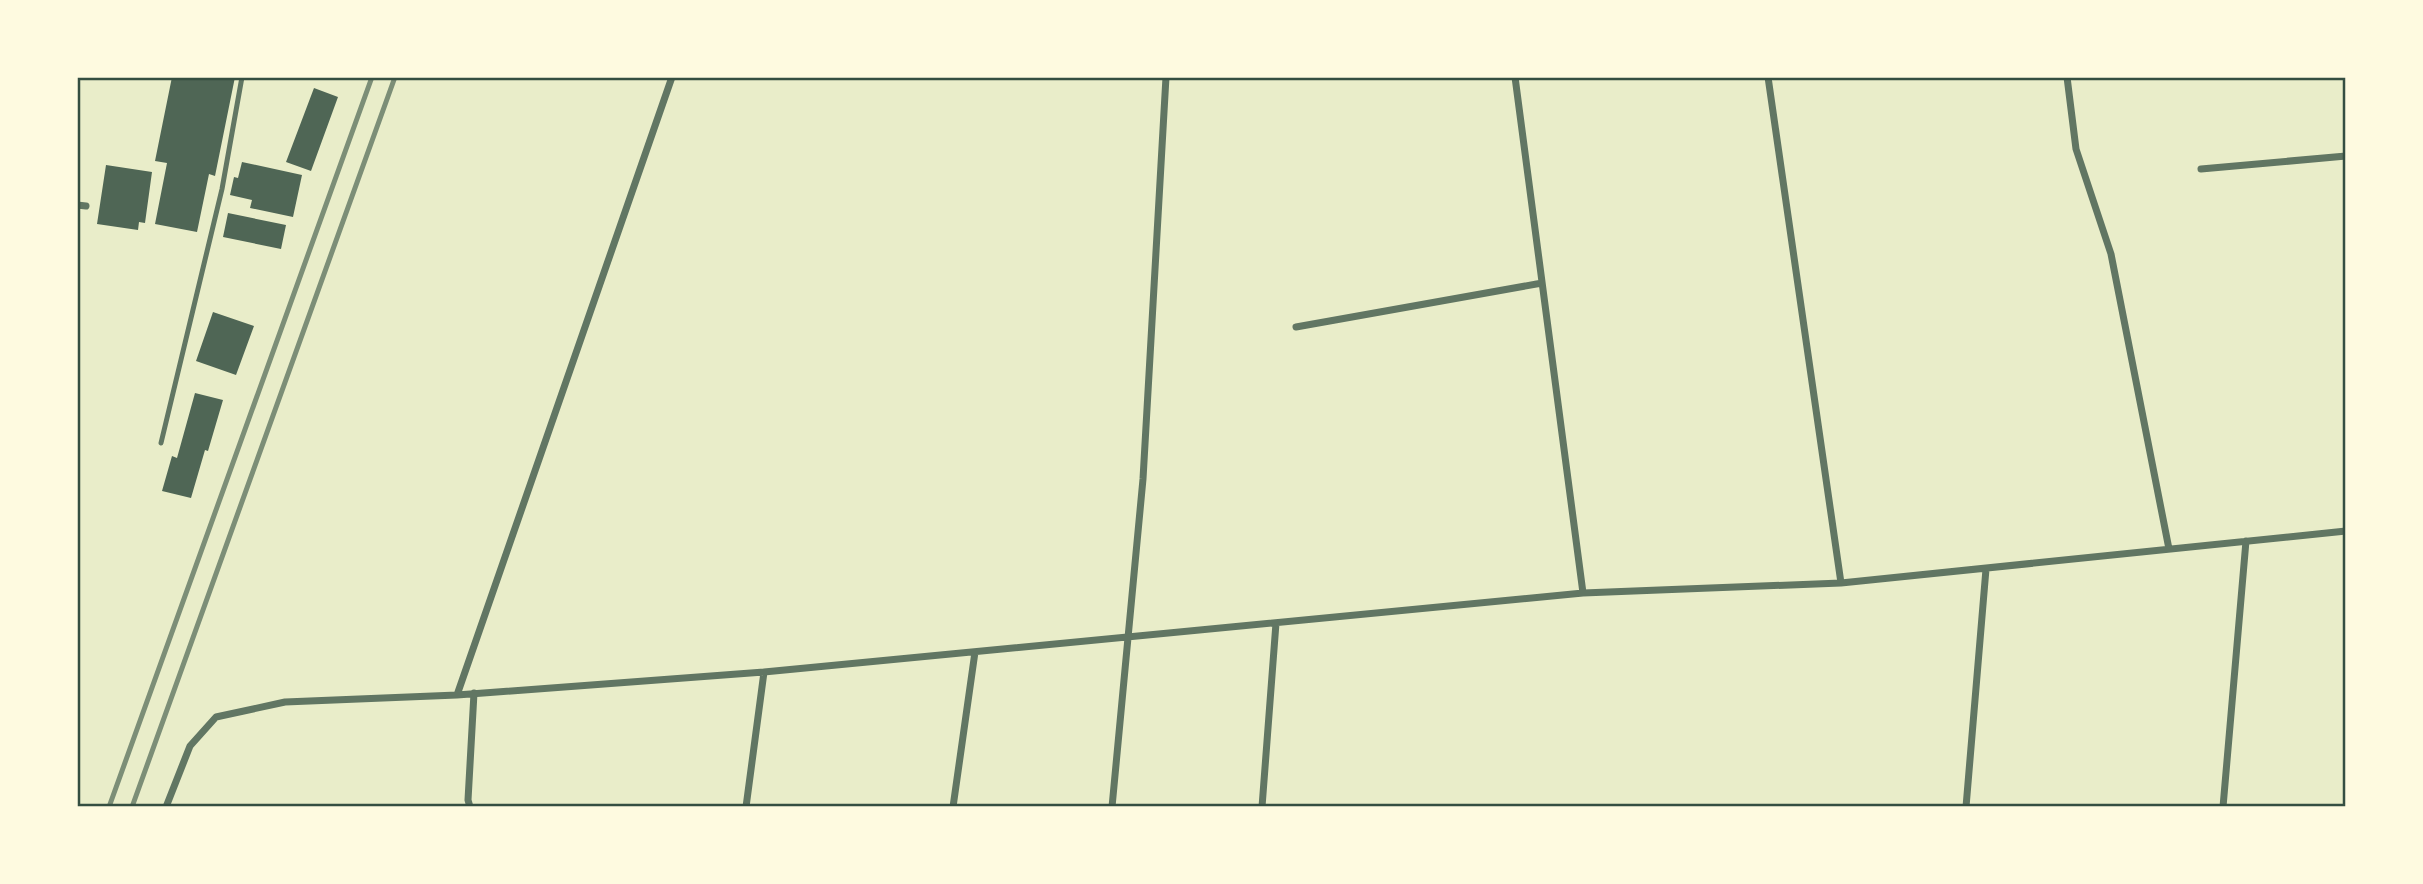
<svg xmlns="http://www.w3.org/2000/svg" width="2423" height="884" viewBox="0 0 2423 884" font-family="Jost,sans-serif">
<style>
.building{fill:#4f6655}
.lines{fill:none;stroke-linecap:round;stroke-linejoin:round}
.service{stroke:#617663;stroke-width:5}
.minor{stroke:#617663;stroke-width:7}
.rail{stroke:#7c8e77;stroke-width:5}
.neatline{fill:none;stroke:#344e41;stroke-width:2.5}
</style>
<rect width="100%" height="100%" fill="#e9edc9"/>
<path class="building" d="M172 77H235L215 176 209 174 197 232 155 224 167 163 155 161Z
M314 88 338 97 311 171 286 162Z
M242 162 302 175 293 217 250 208 252 200 230 195 234 177 238 178Z
M106 165 152 172 145 223 139 222 138 230 97 224Z
M228 213 286 225 281 249 223 237Z
M213 312 254 326 236 375 196 361Z
M195 393 223 400 208 451 205 450 191 498 162 491 172 456 177 458Z"/>
<g class="lines">
<path class="service" d="M161 443 222 189 242 77"/>
<path class="minor" d="M1515 77 1583 593
M1768 77 1841 583
M2067 77 2076 149 2111 254 2169 549
M2201 169 2346 156
M77 205 86 206
M1296 327 1542 283
M457 695 672 77
M166 807 190 746 216 717 285 702 457 695 764 672 1583 593 1841 583 2346 531
M470 807 468 800 474 693
M746 807 764 672
M953 807 975 652
M1112 807 1143 479 1166 77
M1262 807 1276 623
M1966 807 1986 569
M2223 807 2246 541"/>
<path class="rail" d="M109 807 372 77
M132 807 395 77"/>
</g>
<rect width="2423" height="884" fill="none" stroke="#fefae0" stroke-width="158"/>
<rect x="79" y="79" width="2265" height="726" class="neatline"/>
</svg>
